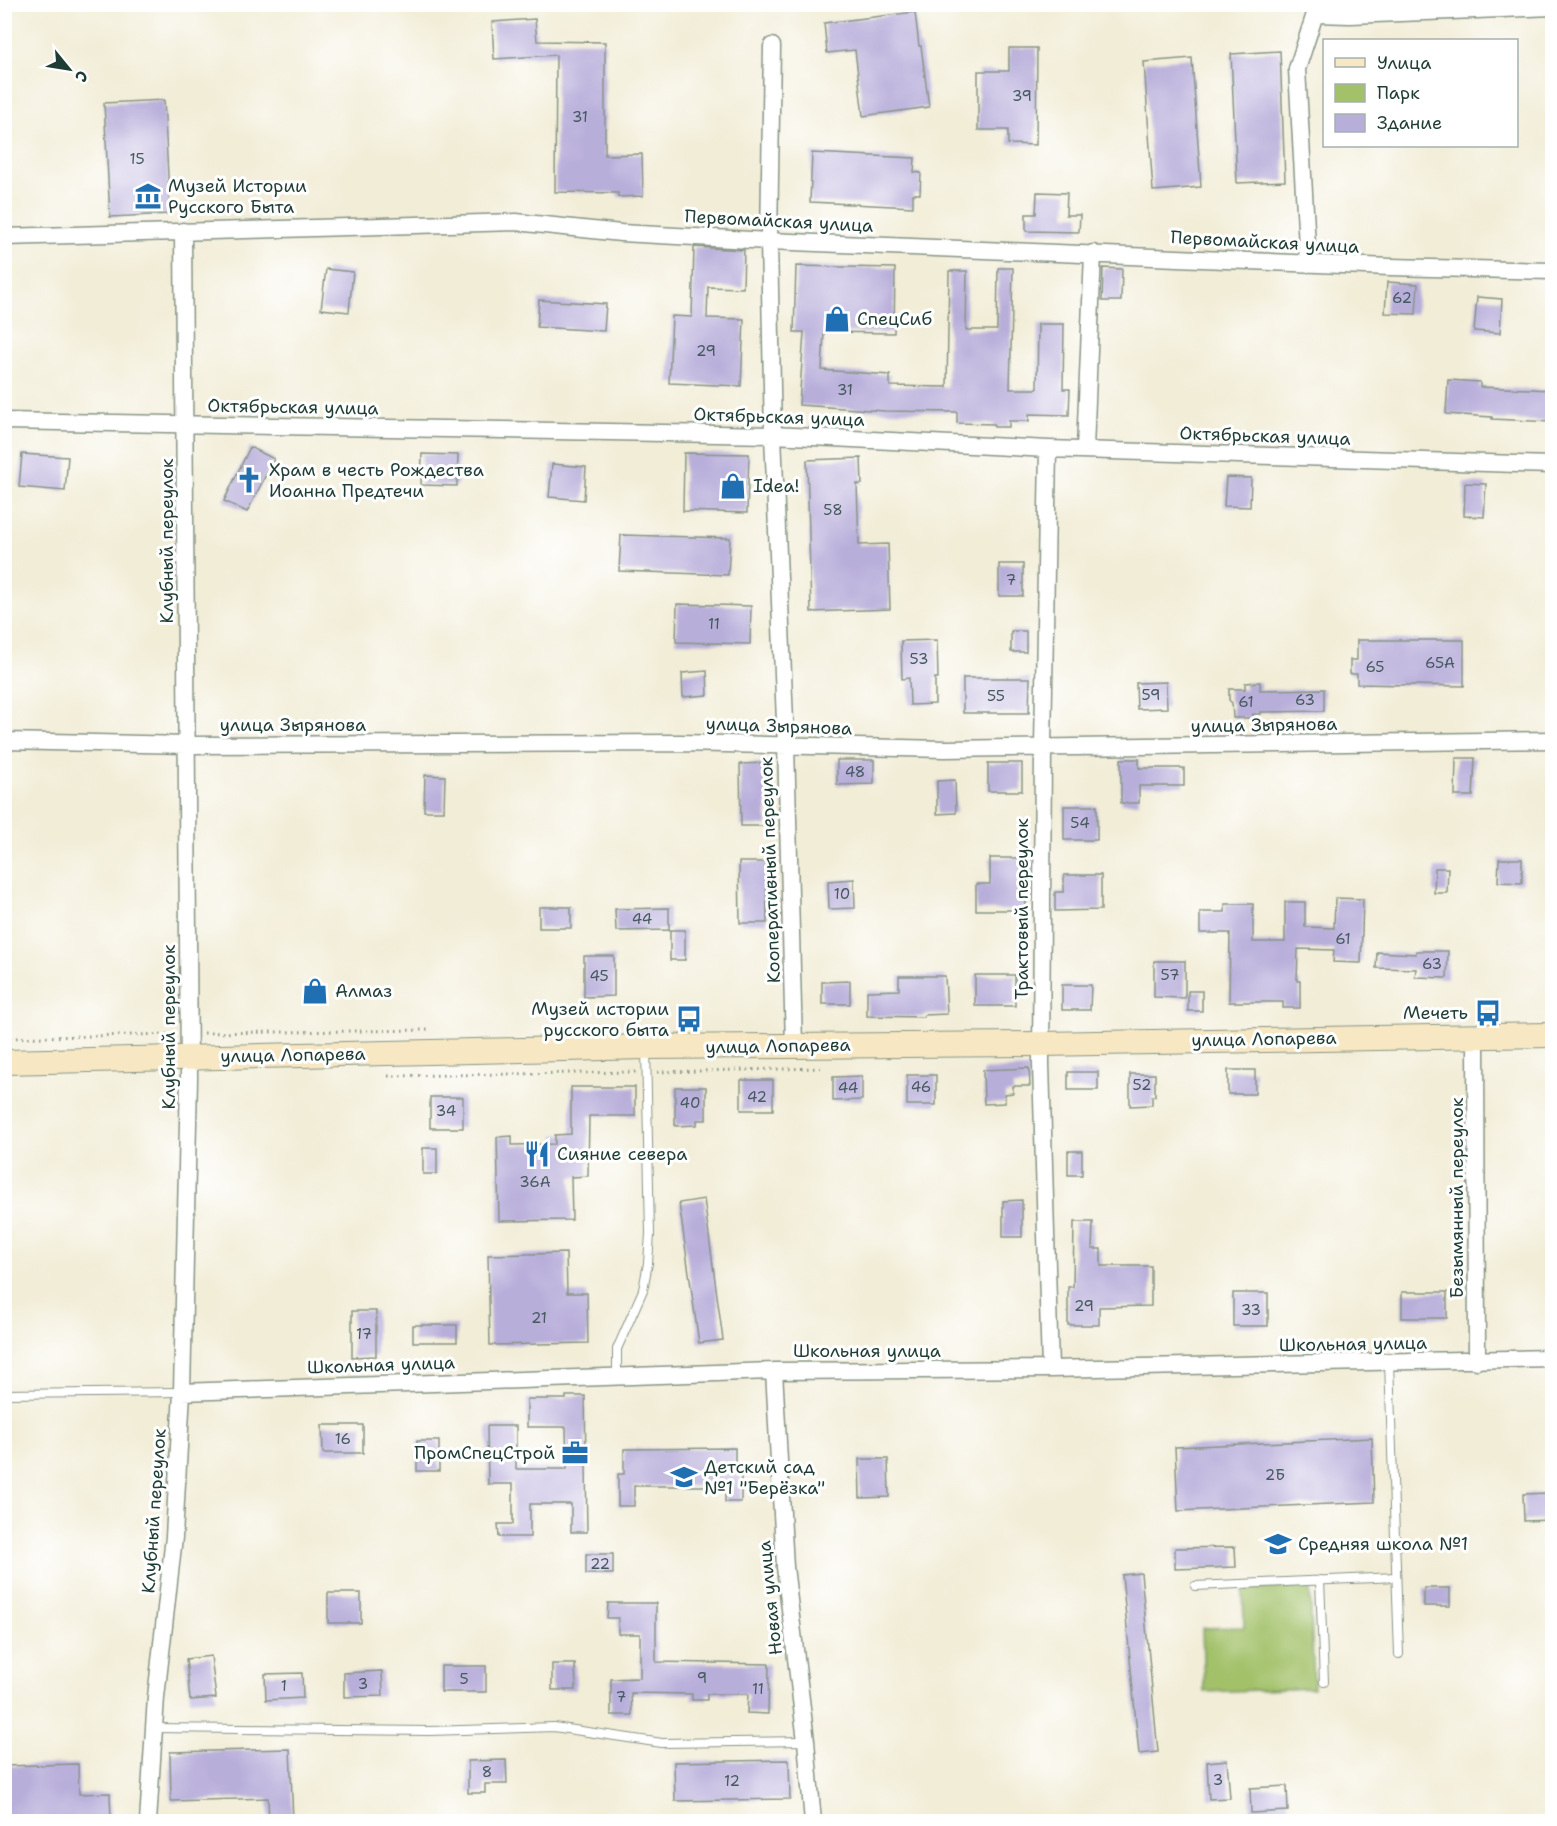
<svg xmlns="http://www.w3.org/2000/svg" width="1557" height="1826" viewBox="0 0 1557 1826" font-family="'Shantell Sans',sans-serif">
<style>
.green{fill:#a2c169;stroke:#607f4e;stroke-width:1.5}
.building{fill:#b8aeda}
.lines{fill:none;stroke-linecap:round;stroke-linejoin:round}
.lane-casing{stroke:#889586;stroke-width:10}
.street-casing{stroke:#889586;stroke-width:19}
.secondary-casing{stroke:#889586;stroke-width:26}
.path{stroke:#889586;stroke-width:3;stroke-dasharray:1.5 4.5;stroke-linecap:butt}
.lane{stroke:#fff;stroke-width:8}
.street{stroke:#fff;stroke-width:16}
.secondary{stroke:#f7e8c3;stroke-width:24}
.labels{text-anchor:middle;stroke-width:6;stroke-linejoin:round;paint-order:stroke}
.number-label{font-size:15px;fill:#45595e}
.poi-label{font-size:18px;fill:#1f3d34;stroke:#fff;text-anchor:start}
.street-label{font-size:18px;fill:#1f3d34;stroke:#fff}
</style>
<rect width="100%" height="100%" fill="#fff"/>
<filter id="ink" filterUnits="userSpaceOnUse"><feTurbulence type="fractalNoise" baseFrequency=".0167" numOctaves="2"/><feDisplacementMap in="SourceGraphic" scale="12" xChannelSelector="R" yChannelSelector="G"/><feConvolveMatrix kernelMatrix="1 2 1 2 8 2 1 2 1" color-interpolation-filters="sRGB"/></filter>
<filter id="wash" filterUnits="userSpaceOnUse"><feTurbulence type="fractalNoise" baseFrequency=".008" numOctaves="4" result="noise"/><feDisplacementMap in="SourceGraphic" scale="24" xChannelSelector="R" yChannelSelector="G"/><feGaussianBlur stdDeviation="1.35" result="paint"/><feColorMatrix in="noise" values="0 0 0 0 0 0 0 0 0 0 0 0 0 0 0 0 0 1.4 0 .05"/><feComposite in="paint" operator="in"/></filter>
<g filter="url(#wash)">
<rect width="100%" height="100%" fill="#f2edd7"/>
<path class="green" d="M1310 1587 1314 1688 1204 1692 1202 1628 1244 1627 1243 1589Z"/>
<g id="blocks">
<path class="building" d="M915 12 919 46H921L929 107 863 116 855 50 827 53 824 23Z
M535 19 537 41 605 42V155L642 154 643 196 618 197V193L555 192 556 55 494 59 492 22Z
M1009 48H1037L1036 145 1008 144V130H978V71H1009Z
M1280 51 1285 181 1237 183 1231 54Z
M1192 58 1201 187 1153 191 1144 62Z
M164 100 170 214 110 217 104 103Z
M812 153 915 158 914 172 921 173 920 194H913V207L810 202Z
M1037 192 1067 193 1066 215H1080L1079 232 1026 231V214H1036Z
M694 247 744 250 743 288 708 287 707 318 744 319 741 386 669 383 672 316 692 317Z
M796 266 895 268 894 333 824 332 822 370 890 375V386L947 387 949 271H967L966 330H997L998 268H1013L1010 389H1037L1038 324H1064L1063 389H1070L1069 415 1029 414V421H1009V427H994V424L957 423V412L885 411 799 405 804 332H794Z
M1103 268 1122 269 1121 301H1102Z
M326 269 353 272 349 312 321 309Z
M1387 282 1418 284 1416 314 1385 313Z
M1477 297 1502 299 1500 333 1474 331Z
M539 300 606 304 604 331 537 327Z
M1448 380 1480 382V387L1552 390V422L1492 419V417L1446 414Z
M250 447 274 459 247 512 224 501Z
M684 453 749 454 747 513 683 511Z
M22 454 68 457 65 491 19 487Z
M422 454 458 455 457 486 421 485Z
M861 458 862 484H857L859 545 888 544 890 609 811 612 807 460Z
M552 464 586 467 584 500 549 497Z
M1226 477 1251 478 1250 507 1224 506Z
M1465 483 1486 484 1484 517 1464 516Z
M621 535 730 538 728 575 619 571Z
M999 564H1023V596H999Z
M677 604 751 606 750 644 676 642Z
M1011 631H1026V652H1011Z
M937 640 938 678H935V704L910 705 909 678 902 679 901 641Z
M1357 640H1464V686L1357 684V674H1350V660H1357Z
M707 671 708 695 683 697 682 673Z
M963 678H1030L1029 713H963Z
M1166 682 1167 708 1137 709 1136 683Z
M1260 682V690L1324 689V711L1261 712V714H1253V718H1233L1232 703 1229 700V689H1245V683Z
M1456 758H1475L1473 796H1455Z
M1121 759H1139V768H1184V786H1139V803H1121Z
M837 760H874V784L837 785Z
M766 763 767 826H741L740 764Z
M988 763H1022V791H988Z
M425 775 445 776 444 811H424Z
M955 780 956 813 937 814V781Z
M1064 806H1097V840H1064Z
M990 858H1031V875H1026V910H976V884H990Z
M1499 859H1522V883L1498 882Z
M739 862H766L767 923H740Z
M1435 868H1448L1447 893H1434Z
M1064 875H1101V910L1055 911V892H1064Z
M854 879 855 908 829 909 828 881Z
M1335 898 1363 899 1361 963 1333 962 1334 950 1298 949 1297 981H1300V1008H1283V1002H1229L1230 933H1200V912H1225V904H1253V942H1285V902H1305V927L1334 928Z
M539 907H571V928H539Z
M669 908V930L616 931 615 909Z
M670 930H685V960H670Z
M1416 951H1448L1447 978 1415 977 1416 969 1376 968 1377 952 1416 954Z
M584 956H614V996L584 997Z
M1154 961H1185V998L1154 997Z
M975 975H1015V1006H975Z
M899 976H945L947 1014 924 1015V1017L867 1016V991L899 990Z
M850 981V1004H822V982Z
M1062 985H1091L1090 1010H1062Z
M1188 991H1202V1011H1188Z
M1029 1068 1030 1086H1013V1093L1005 1094V1103L984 1104 983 1070Z
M1228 1070H1255V1094H1228Z
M1068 1072H1098V1090H1068Z
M1130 1074H1155V1096H1152V1105L1130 1106Z
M907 1075H936V1105H907Z
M862 1076V1100L833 1101V1077Z
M741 1080H773V1110H741Z
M571 1087H635V1116H589L588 1176 571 1177 572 1220 499 1221 497 1137 512 1136V1145L555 1144V1135L571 1134Z
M675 1087H706V1120H697V1125L675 1126Z
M430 1097H463V1128H430Z
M423 1148H437V1174H423Z
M1068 1151H1082V1175H1068Z
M704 1199 723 1340 699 1343 679 1203Z
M1022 1200V1237H1003V1201Z
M1074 1222H1093L1092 1249H1101V1266H1151V1306L1099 1307V1325H1068V1287H1073Z
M566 1253 567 1293H587L588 1343 490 1345 488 1255Z
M1402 1292H1447V1318H1402Z
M1233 1293H1268V1326H1233Z
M352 1311H376V1356L352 1357Z
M413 1325H457V1342H413Z
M566 1396H585L587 1532H571V1504H530V1537H499L498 1524H513V1484H488L487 1426H516V1469H567L566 1427H527V1399H566Z
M322 1425H363V1453H323Z
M1372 1438 1374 1502 1178 1511 1175 1447Z
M417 1441H439V1471H417Z
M735 1448V1470H741V1502H725V1486H634V1506H618V1474H624V1449Z
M859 1459H888L889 1497 860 1498Z
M1550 1493V1520L1524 1521 1523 1494Z
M1235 1547 1236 1567 1175 1569V1548Z
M586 1554H613V1574H586Z
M1141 1573 1158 1752 1139 1754 1122 1575Z
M1424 1588H1450V1606H1424Z
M328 1593H361V1623H328Z
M608 1603H656V1662L769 1664 768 1714 747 1713 748 1694H707V1700H692V1694L631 1693 632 1715H611V1679L640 1678V1634H618V1618H607Z
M211 1656 216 1698 190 1700 186 1659Z
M552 1664H575L576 1690H552Z
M441 1666H486V1692H441Z
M382 1671 383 1696 344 1697V1673Z
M302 1673 303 1698 266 1700 265 1674Z
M290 1749 293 1821H269L268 1798 171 1801 170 1752Z
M506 1760 507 1784H485V1793H468V1761Z
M789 1760 790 1799 675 1801 674 1762Z
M1227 1760 1230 1798 1209 1799 1207 1762Z
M78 1764 79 1794 110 1793 111 1821H4V1766Z
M1287 1786 1288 1811 1251 1813 1250 1788Z"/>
</g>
</g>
<g filter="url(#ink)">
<use href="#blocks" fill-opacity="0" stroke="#889586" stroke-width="1.5"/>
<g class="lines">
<g class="lane-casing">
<path id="lane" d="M1389 1362 1399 1654
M617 1376V1349L643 1290 648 1263 650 1234 646 1048
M4 1394 182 1392
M1320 1580 1324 1682
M1195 1586 1396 1577
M154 1728 430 1731 554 1727 662 1743 806 1741"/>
</g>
<g class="street-casing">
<path id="street" d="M772 46 769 241 773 435 786 745 794 1045
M4 237 516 222 621 233 769 241 1390 267 1552 271
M1308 264 1297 69 1315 14 1350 15 1552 7
M4 421 773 435 1048 449 1552 465
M1048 449 1043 747 1041 1064 1050 1369
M1085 449 1093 253
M4 741 187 745 679 743 945 749 1552 740
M1476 1035 1477 1361
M774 1371 785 1567 806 1741 813 1822
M182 1392 774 1371 1050 1369 1552 1358
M148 1822 156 1697 174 1537 182 1392 189 1078 183 231"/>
</g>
<g class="secondary-casing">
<path id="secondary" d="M4 1062 646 1047 1041 1044 1552 1035"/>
</g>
<path class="path" d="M204 1033 429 1030
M4 1038 174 1034
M657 1072 822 1068
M388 1076 636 1072"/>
<use href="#lane" class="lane"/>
<use href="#street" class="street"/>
<use href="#secondary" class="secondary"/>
</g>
</g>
<defs>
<g id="museum-bare" transform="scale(2.07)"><path d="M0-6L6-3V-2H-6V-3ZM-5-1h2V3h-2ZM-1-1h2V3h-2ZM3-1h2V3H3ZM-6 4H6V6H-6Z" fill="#1f6fb2" stroke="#fff" stroke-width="2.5" paint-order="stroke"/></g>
<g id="shop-bare" transform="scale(2.07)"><path d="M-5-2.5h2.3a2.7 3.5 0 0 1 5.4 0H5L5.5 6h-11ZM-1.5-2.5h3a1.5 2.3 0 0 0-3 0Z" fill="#1f6fb2" stroke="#fff" stroke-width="2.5" paint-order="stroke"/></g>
<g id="church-bare" transform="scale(2.07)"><path d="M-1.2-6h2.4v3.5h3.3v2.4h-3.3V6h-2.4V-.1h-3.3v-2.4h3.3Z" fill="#1f6fb2" stroke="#fff" stroke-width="2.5" paint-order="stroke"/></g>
<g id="bus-bare" transform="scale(2.07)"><path d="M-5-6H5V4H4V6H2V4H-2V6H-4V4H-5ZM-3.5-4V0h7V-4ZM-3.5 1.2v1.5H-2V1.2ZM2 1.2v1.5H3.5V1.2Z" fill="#1f6fb2" stroke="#fff" stroke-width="2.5" paint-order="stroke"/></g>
<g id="restaurant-bare" transform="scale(2.07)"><path d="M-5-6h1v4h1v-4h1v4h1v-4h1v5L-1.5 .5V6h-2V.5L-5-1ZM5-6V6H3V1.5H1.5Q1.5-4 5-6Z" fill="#1f6fb2" stroke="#fff" stroke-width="2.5" paint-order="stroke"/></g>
<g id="office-bare" transform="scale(2.07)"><path d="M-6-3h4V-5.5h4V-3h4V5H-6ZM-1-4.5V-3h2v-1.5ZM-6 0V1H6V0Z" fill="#1f6fb2" stroke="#fff" stroke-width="2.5" paint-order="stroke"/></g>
<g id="school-bare" transform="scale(2.07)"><path d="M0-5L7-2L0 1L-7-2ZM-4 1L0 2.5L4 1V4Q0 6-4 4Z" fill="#1f6fb2" stroke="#fff" stroke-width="2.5" paint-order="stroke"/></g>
</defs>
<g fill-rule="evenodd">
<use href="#museum-bare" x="148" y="196"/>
<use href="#shop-bare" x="837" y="319"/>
<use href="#church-bare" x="249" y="480"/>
<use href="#shop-bare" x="733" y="486"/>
<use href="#shop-bare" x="315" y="991"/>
<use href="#bus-bare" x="1488" y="1013"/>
<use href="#bus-bare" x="689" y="1019"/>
<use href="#restaurant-bare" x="537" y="1154"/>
<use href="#office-bare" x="575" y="1453"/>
<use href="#school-bare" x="684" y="1477"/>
<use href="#school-bare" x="1278" y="1544"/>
</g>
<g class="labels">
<g class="number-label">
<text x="1022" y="101">39</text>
<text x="580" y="122">31</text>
<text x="137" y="164">15</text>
<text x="1402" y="303">62</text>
<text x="706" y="356">29</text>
<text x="845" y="395">31</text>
<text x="833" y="515">58</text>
<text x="1011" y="585">7</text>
<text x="714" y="629">11</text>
<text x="919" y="664">53</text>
<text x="1440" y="668">65А</text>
<text x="1375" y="672">65</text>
<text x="1151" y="700">59</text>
<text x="996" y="701">55</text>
<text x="1305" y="705">63</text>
<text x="1246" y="707">61</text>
<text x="855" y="777">48</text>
<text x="1080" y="828">54</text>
<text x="842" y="899">10</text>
<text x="642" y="924">44</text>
<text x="1343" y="944">61</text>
<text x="1432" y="969">63</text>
<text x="1170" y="980">57</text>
<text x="599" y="981">45</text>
<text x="1142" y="1090">52</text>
<text x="921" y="1092">46</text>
<text x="848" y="1093">44</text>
<text x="757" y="1102">42</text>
<text x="690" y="1108">40</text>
<text x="446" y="1116">34</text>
<text x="535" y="1187">36А</text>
<text x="1084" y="1311">29</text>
<text x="1251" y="1315">33</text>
<text x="539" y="1323">21</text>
<text x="364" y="1339">17</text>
<text x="343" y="1444">16</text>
<text x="1275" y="1480">2Б</text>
<text x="600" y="1569">22</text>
<text x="702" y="1683">9</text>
<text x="464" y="1684">5</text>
<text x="363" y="1689">3</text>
<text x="284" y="1691">1</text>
<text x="758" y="1694">11</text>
<text x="621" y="1702">7</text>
<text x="487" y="1777">8</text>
<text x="1218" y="1785">3</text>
<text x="732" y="1786">12</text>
</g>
<g class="poi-label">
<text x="168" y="192">Музей Истории<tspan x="168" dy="21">Русского Быта</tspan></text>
<text x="857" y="325">СпецСиб</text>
<text x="269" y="476">Храм в честь Рождества<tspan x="269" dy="21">Иоанна Предтечи</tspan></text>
<text x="753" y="492">Idea!</text>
<text x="335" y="997">Алмаз</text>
<text x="669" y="1015" text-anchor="end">Музей истории<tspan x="669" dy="21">русского быта</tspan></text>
<text x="1468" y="1019" text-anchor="end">Мечеть</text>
<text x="557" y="1160">Сияние севера</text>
<text x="555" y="1459" text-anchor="end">ПромСпецСтрой</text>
<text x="704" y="1473">Детский сад<tspan x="704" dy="21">№1 "Берёзка"</tspan></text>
<text x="1298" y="1550">Средняя школа №1</text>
</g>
<g class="street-label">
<text transform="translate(779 221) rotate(3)" y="6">Первомайская улица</text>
<text transform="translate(1265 242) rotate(3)" y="6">Первомайская улица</text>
<text transform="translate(293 407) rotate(1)" y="6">Октябрьская улица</text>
<text transform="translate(779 417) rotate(2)" y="6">Октябрьская улица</text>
<text transform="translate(1265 436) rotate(2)" y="6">Октябрьская улица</text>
<text transform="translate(167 541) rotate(-90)" y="6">Клубный переулок</text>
<text x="293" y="731">улица Зырянова</text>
<text transform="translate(1264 725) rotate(-1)" y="6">улица Зырянова</text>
<text transform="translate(779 726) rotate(2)" y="6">улица Зырянова</text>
<text transform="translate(770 870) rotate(-92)" y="6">Кооперативный переулок</text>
<text transform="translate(1022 909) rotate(-90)" y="6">Трактовый переулок</text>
<text transform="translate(169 1027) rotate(-90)" y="6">Клубный переулок</text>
<text transform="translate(1264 1039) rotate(-1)" y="6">улица Лопарева</text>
<text transform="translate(778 1046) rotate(-1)" y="6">улица Лопарева</text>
<text transform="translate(293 1055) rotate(-1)" y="6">улица Лопарева</text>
<text transform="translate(1457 1198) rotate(-90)" y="6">Безымянный переулок</text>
<text transform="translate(1353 1344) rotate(-1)" y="6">Школьная улица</text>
<text x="867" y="1357">Школьная улица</text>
<text transform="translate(381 1365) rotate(-2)" y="6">Школьная улица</text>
<text transform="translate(154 1511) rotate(-86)" y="6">Клубный переулок</text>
<text transform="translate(770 1598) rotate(-96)" y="6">Новая улица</text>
</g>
</g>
<rect width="1557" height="1826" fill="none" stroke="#fff" stroke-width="24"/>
<rect x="1323" y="39" width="195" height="108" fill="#ffffff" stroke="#a5b1ae" stroke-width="1.5"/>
<rect x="1335" y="58" width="30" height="9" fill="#f7e8c3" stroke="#a5b1ae" stroke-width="1.5"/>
<text x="1377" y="69" font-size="18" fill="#1f3d34">Улица</text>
<rect x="1335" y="84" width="30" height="18" fill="#a2c169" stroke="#a5b1ae" stroke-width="1.5"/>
<text x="1377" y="99" font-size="18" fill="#1f3d34">Парк</text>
<rect x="1335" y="114" width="30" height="18" fill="#b8aeda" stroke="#a5b1ae" stroke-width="1.5"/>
<text x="1377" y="129" font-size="18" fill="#1f3d34">Здание</text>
<g transform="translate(69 69) rotate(120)" stroke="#ffffff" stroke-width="4.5" paint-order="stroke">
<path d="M0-4.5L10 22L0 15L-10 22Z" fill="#1f3d34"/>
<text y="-9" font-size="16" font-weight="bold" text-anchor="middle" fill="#1f3d34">С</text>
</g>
</svg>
